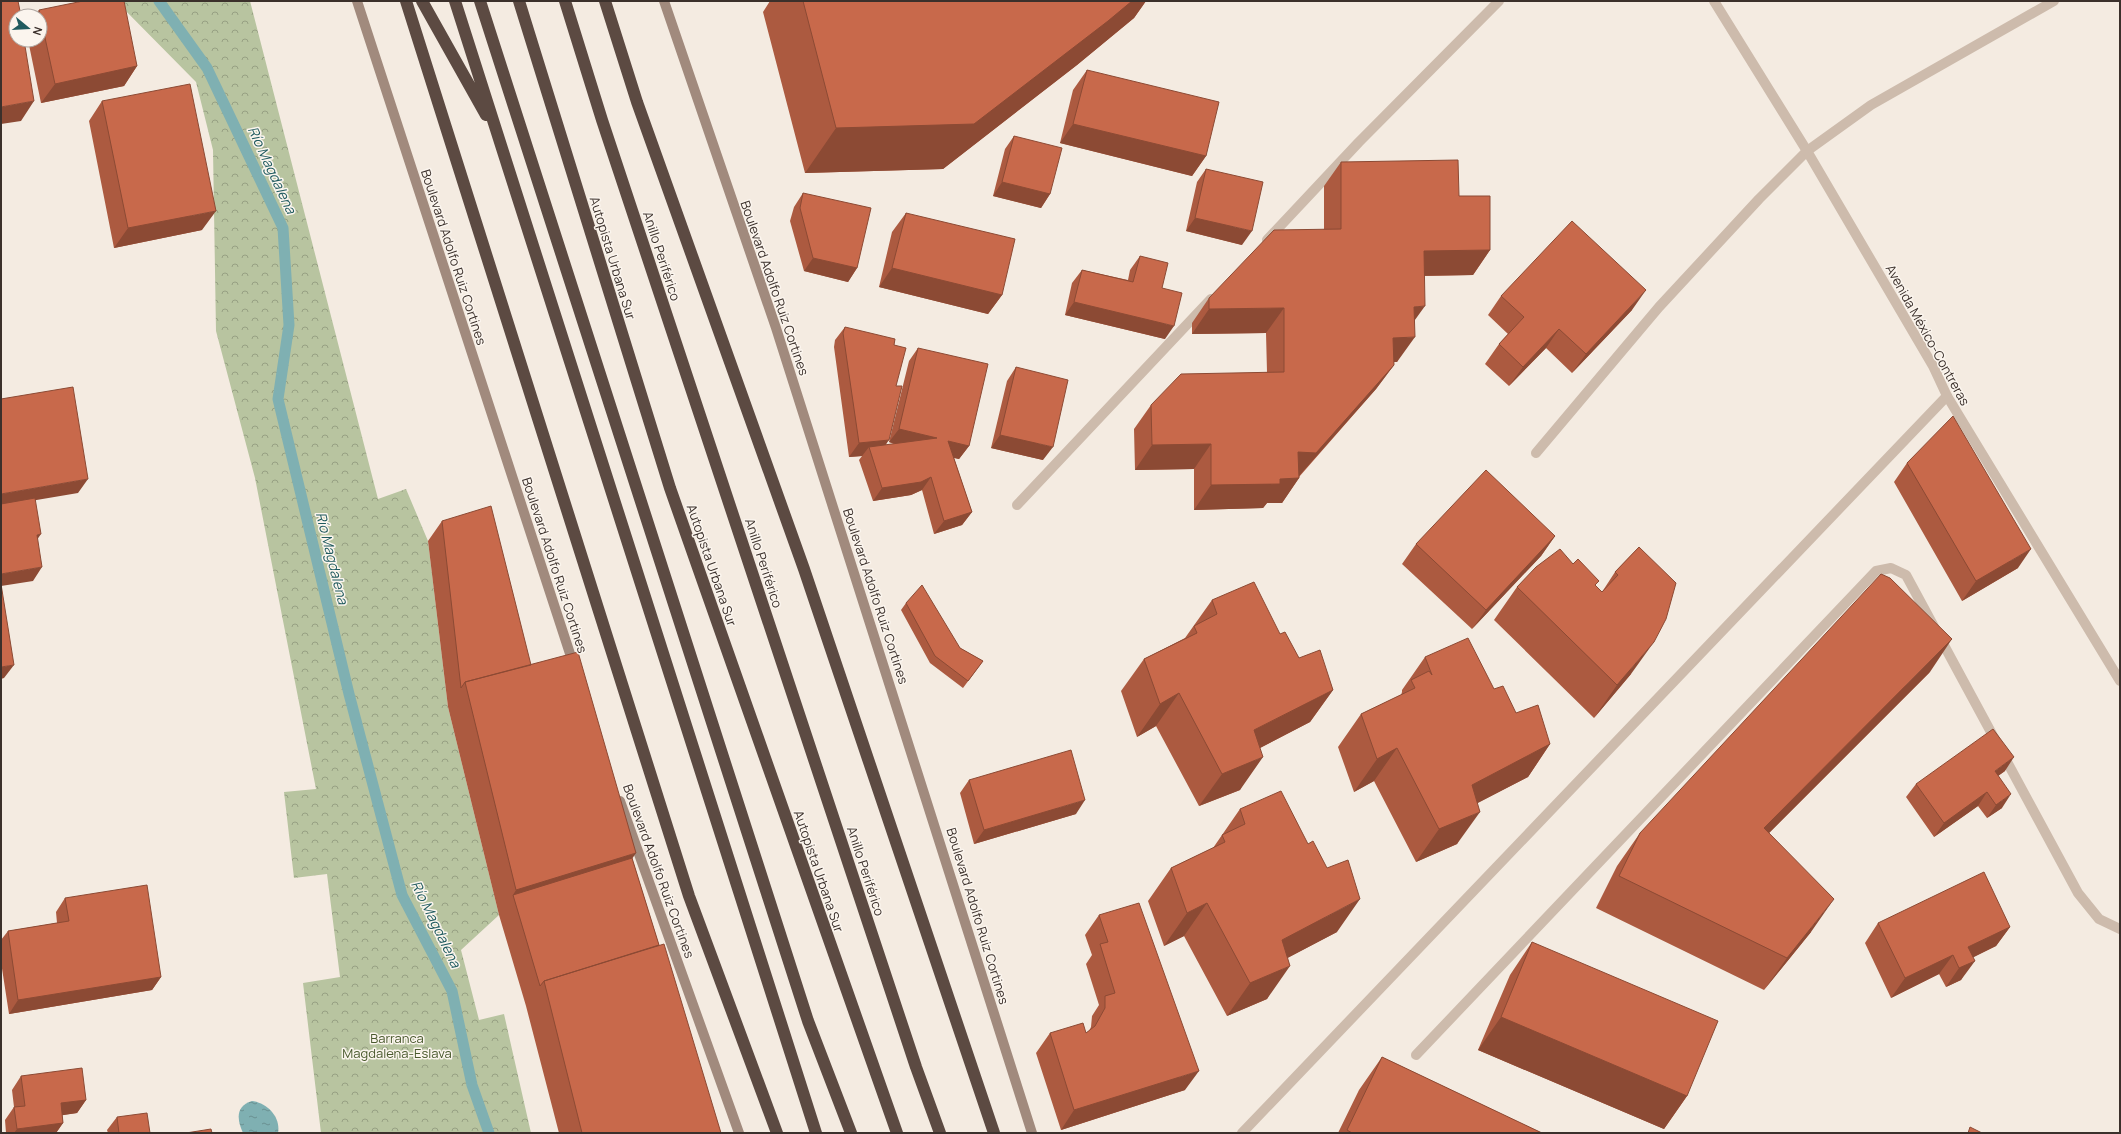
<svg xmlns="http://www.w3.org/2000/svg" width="2121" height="1134" viewBox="0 0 2121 1134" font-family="Manrope,sans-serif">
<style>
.forest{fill:url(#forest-crowns)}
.water{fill:url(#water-ripples)}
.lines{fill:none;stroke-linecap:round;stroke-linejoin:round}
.stream{stroke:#7fb0b2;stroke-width:11}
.service{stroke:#cdbbac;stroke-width:10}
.minor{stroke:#cdbbac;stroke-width:10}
.tertiary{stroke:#cdbbac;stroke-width:10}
.secondary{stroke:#a18a7d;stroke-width:10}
.motorway{stroke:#5c4a42;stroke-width:12}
.wall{fill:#ac5a40}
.shaded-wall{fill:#8c4a34}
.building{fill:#c8694b;stroke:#8c4a34}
.labels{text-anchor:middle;stroke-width:3;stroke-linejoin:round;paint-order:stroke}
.street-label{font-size:13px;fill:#3b302b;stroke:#fbf5ee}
.park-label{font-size:13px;fill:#4a5a2e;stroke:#fbf5ee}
.water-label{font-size:14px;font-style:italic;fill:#1f5a5e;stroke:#fbf5ee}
</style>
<defs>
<pattern id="forest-crowns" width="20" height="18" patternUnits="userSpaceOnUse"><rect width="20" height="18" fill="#b8c4a0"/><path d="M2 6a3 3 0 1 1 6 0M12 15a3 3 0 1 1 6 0" fill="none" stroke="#97a083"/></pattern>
<pattern id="water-ripples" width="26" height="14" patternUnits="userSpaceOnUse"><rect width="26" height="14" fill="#7fb0b2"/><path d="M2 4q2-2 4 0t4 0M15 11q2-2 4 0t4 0" fill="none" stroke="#699091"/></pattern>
</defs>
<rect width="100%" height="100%" fill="#f4ebe1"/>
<path class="forest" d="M116 1H250L378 499 406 489 428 541 448 707 499 915 461 950 479 1020 504 1014 531 1133H321L303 983 340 977 327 874 294 878 284 792 316 789 255 478 216 331 213 150 196 82Z"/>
<path class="water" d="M252 1101C267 1103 281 1117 278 1133H243C237 1120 235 1106 252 1101Z"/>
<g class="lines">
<path class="stream" d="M159 1 207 68 283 228 289 325 278 399 349 694 402 895 452 991 472 1085 489 1133"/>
<path class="service" d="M1267 240 1359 142 1499 1
M1536 453 1659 307 1759 199 1807 151
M1017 505 1211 299"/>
<path class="minor" d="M1807 151 1871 105 2054 1
M1416 1055 1876 571 1891 568 1906 575 2078 893 2099 919 2120 929
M1242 1133 1947 396"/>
<path class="tertiary" d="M1714 1 1807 151 1933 366 1947 396 2120 681"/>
<path class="secondary" d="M357 1 574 666
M664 1 776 328 1032 1133
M620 801 739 1133"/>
<path class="motorway" d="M406 1 689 896 777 1133
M422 1 486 115
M455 1 816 1133
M480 1 808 1021 851 1133
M519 1 670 488 897 1133
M565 1 602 120 916 1067 940 1133
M605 1 637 102 804 569 994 1133"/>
</g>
<path class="wall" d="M770 1H1146L1134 18 1077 65 943 169 805 173 763 12Z
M39 10 137 66 124 86 41 103 28 40H40V16H35Z
M1087 70 1206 156 1192 176 1060 143 1073 90Z
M102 101 202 230 114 248 89 121Z
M1014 136 1050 194 1041 208 993 196 1005 149Z
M1341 162 1459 196 1490 250 1473 275 1424 276 1414 321 1397 362H1394V365L1376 389 1299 477V478L1282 503H1267L1263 508 1194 510V469L1135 470 1134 429 1151 405 1267 372 1266 333 1192 334V323L1209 298 1324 229V186Z
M1206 169 1242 245 1186 231 1197 182Z
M803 193 857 268 848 282 804 271 790 221 794 207Z
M906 213 1002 295 988 314 879 287 892 232Z
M1140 256 1162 288 1165 339 1065 315 1072 283 1082 270 1128 280 1130 270Z
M1501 296 1632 310 1572 373 1546 348 1509 386 1485 364 1499 344 1508 334 1488 315Z
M845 327 896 386 886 445 894 444 889 442 909 361 918 348 969 446 959 459 954 458 972 512 962 525 934 534 922 490 911 495 873 501 859 460 862 456 849 457 834 347 835 340Z
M1016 367 1043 460 991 448 1007 381Z
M1907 463 2018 568 1962 601 1894 482Z
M442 521 531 665 632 858 659 945 721 1133H559L526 1006 499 915 448 707 428 541Z
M1555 536 1541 556 1472 629 1402 564 1416 544Z
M1639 547 1631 674 1594 718 1494 620 1517 587 1573 564 1602 592 1615 572Z
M1212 600 1280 634 1299 658 1333 690 1310 722 1260 748 1240 790 1199 806 1156 726 1137 737 1121 691 1144 659 1185 638Z
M906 603 960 648 983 661 963 688 930 663 901 610Z
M1425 657 1494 689 1516 713 1550 744 1528 777 1477 803 1457 844 1416 862 1374 781 1354 792 1338 747 1361 714 1401 695 1402 692V690Z
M1930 672 1769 833 1811 932 1764 990 1596 908 1617 866 1640 833Z
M2005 771 1998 776 2002 808 1987 818 1978 806 1934 837 1906 797 1916 784Z
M969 780 1076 814 974 844 960 793Z
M1240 809 1337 932 1287 958 1267 999 1227 1016 1184 936 1164 946 1148 901 1171 868 1213 848Z
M65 898 161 977 152 990 9 1014 1 962V940L8 931 57 923 56 912Z
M1099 915 1185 1090 1061 1130 1036 1053 1050 1033H1086L1089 1031 1091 1027 1092 1016 1099 1005 1086 964 1092 955 1085 935Z
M1878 923 2010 927 1996 946 1973 957 1961 980 1946 987 1939 974 1891 998 1865 943Z
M1532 942 1687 1096 1664 1129 1478 1050 1510 975Z
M1382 1057 1542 1133H1338L1359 1090Z
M21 1076 86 1100 77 1113 62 1115 63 1123 56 1133H6L5 1120 14 1107 12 1090Z
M117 1117 150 1133H108L107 1130Z"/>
<path class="shaded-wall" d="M1132 1H1146L1134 18 1077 65 943 169 805 173 836 128Z
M137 66 124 86 41 103 55 84Z
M34 101 21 121 1 124V107Z
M1073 124 1206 156 1192 176 1060 143Z
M1002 182 1050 194 1041 208 993 196Z
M216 211 202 230 114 248 128 228Z
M1195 218 1252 231 1242 245 1186 231Z
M1490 250 1473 275 1407 276 1424 251Z
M813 258 857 268 848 282 804 271Z
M892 268 1002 295 988 314 879 287Z
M1646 290 1632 310 1572 373 1586 354Z
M1074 302 1174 326 1165 339 1065 315Z
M1425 306 1407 331 1414 307Z
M1284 308 1266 333 1192 334 1209 309Z
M1559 329 1546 348 1509 386 1523 367Z
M1415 337 1397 362H1376L1393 338Z
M1394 365 1376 389 1298 477V452Z
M899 429 937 438 927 452 889 442Z
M1000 435 1053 447 1043 460 991 448Z
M889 440 879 454 869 447 862 456 849 457 859 443Z
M948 441 969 446 959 459 939 454Z
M1211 444 1194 469 1135 470 1152 445Z
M931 477 922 490 911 495 873 501 882 488Z
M1299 478 1282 503H1267L1263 508 1194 510 1211 485 1280 479Z
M88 479 78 493 1 506V494Z
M972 512 962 525 934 534 944 521Z
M41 534 32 547 37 535Z
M1555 536 1541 556 1472 629 1486 610Z
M2031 549 2018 568 1962 601 1976 581Z
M42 567 33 581 1 586V574Z
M1952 639 1930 672 1741 861 1764 828Z
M1654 642 1631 674 1594 718 1617 685Z
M14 665 4 678 1 679V667Z
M1333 690 1310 722 1231 763 1254 730Z
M1179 693 1156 726 1137 737 1160 704Z
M1550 744 1528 777 1449 818 1472 785Z
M1397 748 1374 781 1354 792 1377 759Z
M1263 757 1240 790 1199 806 1222 774Z
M2014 757 2005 771 1985 785 1995 771Z
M1987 792 1978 806 1934 837 1944 823Z
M2011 794 2002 808 1987 818 1996 805Z
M1085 800 1076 814 974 844 984 830Z
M1480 812 1457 844 1416 862 1439 829Z
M636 853 619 878 513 895 516 890Z
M1360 899 1337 932 1259 973 1282 940Z
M1834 899 1811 932 1764 990 1787 958Z
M1207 903 1184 936 1164 946 1187 913Z
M2010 927 1996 946 1958 965 1968 947Z
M1953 955 1939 974 1891 998 1905 978Z
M1975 961 1961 980 1946 987 1959 968Z
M1290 966 1267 999 1227 1016 1250 983Z
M161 977 152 990 9 1014 18 1000Z
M1501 1017 1687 1096 1664 1129 1478 1050Z
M1199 1071 1185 1090 1061 1130 1074 1110Z
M86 1100 77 1113 51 1117 61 1103Z
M63 1123 56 1133H14L17 1129Z"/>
<path class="building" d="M1 1H18L21 16H16V40H24L34 101 1 107Z
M83 1H124L137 66 55 84 39 10Z
M803 1H1132L1108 21 974 124 836 128Z
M1087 70 1219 102 1206 156 1073 124Z
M190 84 216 211 128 228 102 101Z
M1014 136 1062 148 1050 194 1002 182Z
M1458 160 1459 196H1490V250L1424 251 1425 306 1414 307 1415 337 1393 338 1394 365 1316 453 1298 452 1299 478 1280 479V484L1211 485V444L1152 445 1151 405 1181 374 1284 372V308L1209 309V298L1274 230 1341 229V162Z
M1206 169 1263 182 1252 231 1195 218Z
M803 193 871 208 857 268 813 258 800 208Z
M906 213 1015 239 1002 295 892 268Z
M1572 221 1646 290 1586 354 1559 329 1523 367 1499 344 1524 317 1501 296Z
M1140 256 1168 263 1162 288 1182 293 1174 326 1074 302 1082 270 1133 282Z
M845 327 895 339 894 345 906 348 896 386H902L889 440 859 443 843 333Z
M918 348 988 364 969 446 948 441 972 512 944 521 931 477 921 482 882 488 869 447 937 438 899 429Z
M1016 367 1068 380 1053 447 1000 435Z
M73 387 88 479 1 494V399Z
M1953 416 2031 549 1976 581 1907 463Z
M1486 470 1555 536 1486 610 1416 544Z
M35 498 41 534 37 535 42 567 1 574V504Z
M491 506 531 665 465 682 461 688 442 521Z
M1639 547 1676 583 1666 619 1654 642 1617 685 1517 587 1536 567 1560 549 1573 564 1578 559 1599 581 1595 585 1602 592 1618 575 1615 572Z
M1881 574 1890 578 1952 639 1764 828 1834 899 1787 958 1619 876 1640 833Z
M1254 582 1280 634 1285 632 1299 658 1320 650 1333 690 1254 730 1263 757 1222 774 1179 693 1160 704 1144 659 1197 633 1194 626 1217 614 1212 600Z
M1 584 14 665 1 667Z
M922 585 960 648 983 661 968 681 935 656 906 603Z
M1468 638 1494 689 1503 686 1516 713 1538 705 1550 744 1472 785 1480 812 1439 829 1397 748 1377 759 1361 714 1415 688 1411 680 1429 671 1432 675 1425 657Z
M578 652 636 853 516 890 465 682Z
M1993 729 2014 757 1995 771 2011 794 1996 805 1987 792 1944 823 1916 784Z
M1071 750 1085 800 984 830 969 780Z
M1281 791 1308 844 1313 841 1327 868 1348 860 1360 899 1282 940 1290 966 1250 983 1207 903 1187 913 1171 868 1225 842 1222 835 1245 824 1240 809Z
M632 858 659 945 544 981 540 986 513 895Z
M1984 872 2010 927 1968 947 1975 961 1959 968 1953 955 1905 978 1878 923Z
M147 885 161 977 18 1000 8 931 69 921 65 898Z
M1139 903 1199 1071 1074 1110 1050 1033 1083 1023 1086 1033 1095 1026 1105 1008V996L1115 993 1100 944 1108 942 1099 915Z
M1532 942 1718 1021 1687 1096 1501 1017Z
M664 944 721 1133H582L544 981Z
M1382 1057 1542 1133H1352L1347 1130Z
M82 1068 86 1100 61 1103 63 1123 17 1129 14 1107 25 1106 21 1076Z
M147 1113 150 1133H119L117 1117Z
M1970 1127 1982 1133H1968Z
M211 1129 212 1133H186Z"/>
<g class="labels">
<g class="street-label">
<text transform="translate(662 256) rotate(72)" y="5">Anillo Periférico</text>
<text transform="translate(454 257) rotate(72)" y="5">Boulevard Adolfo Ruiz Cortines</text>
<text transform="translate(613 258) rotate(73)" y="5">Autopista Urbana Sur</text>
<text transform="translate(775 288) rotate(71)" y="5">Boulevard Adolfo Ruiz Cortines</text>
<text transform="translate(1928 335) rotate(61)" y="5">Avenida México-Contreras</text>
<text transform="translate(764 563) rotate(72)" y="5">Anillo Periférico</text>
<text transform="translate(555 565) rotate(72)" y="5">Boulevard Adolfo Ruiz Cortines</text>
<text transform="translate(712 565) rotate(71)" y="5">Autopista Urbana Sur</text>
<text transform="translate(876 596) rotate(72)" y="5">Boulevard Adolfo Ruiz Cortines</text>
<text transform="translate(659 871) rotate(70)" y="5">Boulevard Adolfo Ruiz Cortines</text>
<text transform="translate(819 871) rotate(71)" y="5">Autopista Urbana Sur</text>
<text transform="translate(866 871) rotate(72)" y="5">Anillo Periférico</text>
<text transform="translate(978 916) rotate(73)" y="5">Boulevard Adolfo Ruiz Cortines</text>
</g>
<g class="park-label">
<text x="397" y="1043">Barranca<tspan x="397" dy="15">Magdalena-Eslava</tspan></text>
</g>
<g class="water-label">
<text transform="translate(272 170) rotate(65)" y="5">Río Magdalena</text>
<text transform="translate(332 558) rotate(76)" y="5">Río Magdalena</text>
<text transform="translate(436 924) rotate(64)" y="5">Río Magdalena</text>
</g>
</g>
<rect width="2121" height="1134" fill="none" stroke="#3b302b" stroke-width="4"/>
<g transform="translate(28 28) rotate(108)"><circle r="19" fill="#fbf5ee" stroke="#aea6a0"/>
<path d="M0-3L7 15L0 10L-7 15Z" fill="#1f5a5e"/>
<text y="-6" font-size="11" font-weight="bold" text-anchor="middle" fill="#3b302b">N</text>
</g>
</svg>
